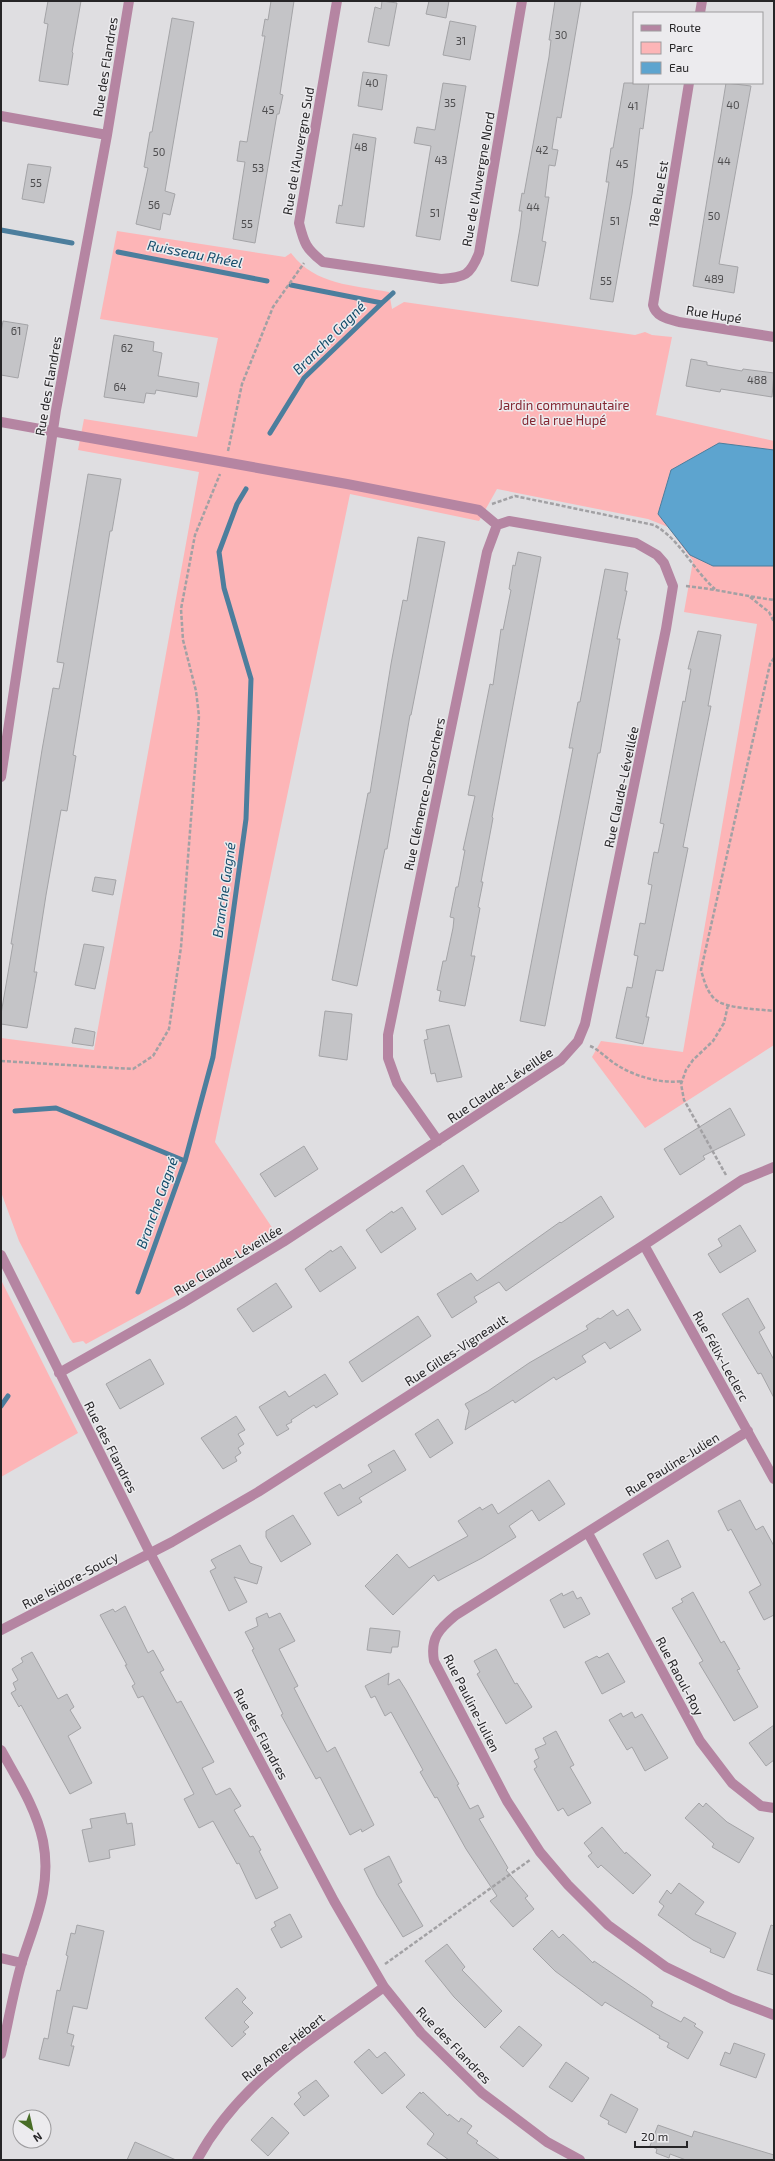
<svg xmlns="http://www.w3.org/2000/svg" width="775" height="2161" viewBox="0 0 775 2161" font-family="'Exo 2',sans-serif">
<style>
.green{fill:#fdb5b7}
.water{fill:#5da4cf;stroke:#4c7e9d}
.lines{fill:none;stroke-linecap:round;stroke-linejoin:round}
.stream{stroke:#4c7e9d;stroke-width:5}
.building{fill:#c4c4c7;stroke:#a4a4a7}
.path{stroke:#a2a1a4;stroke-width:2.5;stroke-dasharray:4 2;stroke-linecap:butt}
.minor{stroke:#b585a2;stroke-width:10}
.labels{text-anchor:middle;stroke-width:3;stroke-linejoin:round;paint-order:stroke}
.number-label{font-size:11px;fill:#4e4d4f}
.street-label{font-size:13px;fill:#262527;stroke:#ecebee}
.park-label{font-size:13px;fill:#832732;stroke:#ecebee}
.water-label{font-size:14px;font-style:italic;fill:#154c6a;stroke:#ecebee}
</style>
<rect width="100%" height="100%" fill="#dfdee1"/>
<path class="green" d="M117 231 285 257 291 253C315 285 352 285 389 292L392 309 404 302 635 335 645 332 652 335 672 337 656 415 774 441V1045L645 1128 592 1057 601 1041 683 1052 757 624 684 612 693 561 668 527 648 519 497 489 479 521 350 494 215 1142 275 1232 178 1294 86 1344 83 1341 73 1343 70 1339 19 1241 1 1192V1038L94 1050 199 472 78 450 84 419 197 437 218 338 100 319Z
M1 1280 78 1433 1 1477Z"/>
<path class="water" d="M719 443 774 450V566H713L690 555 658 514 671 470Z"/>
<g class="lines">
<path class="stream" d="M1 230 72 243
M118 252 267 281
M291 285 382 303 393 293
M270 433 304 378 382 303
M15 1111 56 1108 185 1161
M138 1292 185 1161 213 1057 227 958 246 819 251 679 224 588 219 552 237 504 246 489
M1 1406 8 1396"/>
</g>
<path class="building" d="M48 1H81L72 52 73 53 68 85 39 81 48 24 44 23Z
M271 1H294L280 94 283 95 279 114H277L255 243 233 239 245 162 237 161 240 141 247 142 265 36H262L265 19 268 20Z
M382 1 397 3 389 46 368 42 375 7 381 9Z
M429 1H449L446 18 426 14Z
M555 1H581L561 118 557 117 552 149 558 150 555 166 549 165 545 197H549L542 241 546 242 538 286 511 281 520 228 522 211H519L522 193 524 194 549 57 551 40H549Z
M172 18 194 22 165 191 175 194 170 215 163 213 160 230 136 224 148 168 144 167 150 132H152Z
M450 21 476 26 470 60 443 55Z
M363 72 387 75 382 110 358 106Z
M443 83 466 86 440 240 416 236 431 146 414 143 417 127 435 130Z
M624 83H649L643 129 640 128 632 194 613 302 590 299 609 182H606L611 148H613Z
M726 83 751 86 719 264 738 267 734 293 693 286Z
M353 134 376 138 364 227 336 223 339 205 342 206Z
M28 164 51 167 44 203 22 199Z
M3 321 28 325 18 378 1 375V332Z
M114 335 154 342 153 351 162 353 158 376 199 383 197 397 156 390 155 394 146 393 144 403 104 397Z
M691 359 707 362V365L742 371 743 369 774 373 772 397 721 389 720 392 686 386Z
M88 474 121 479 112 531H110L73 755 76 756 67 811 61 810 46 895 34 972H37L27 1028 1 1024V1014L13 944H11L42 750 53 688 59 689 64 663 57 662Z
M418 537 445 542 411 715H410L387 849H385L357 986 332 980 368 793H370L391 664 403 600 407 601Z
M518 552 541 557 492 817 493 818 481 882H483L478 907 480 908 471 956H475L465 1006 439 1001 441 991 437 990 443 961H446L453 928 454 918 450 917 456 887H458L465 850H463L475 796 468 795 490 684 493 685 501 629 503 630 511 590 509 589 513 565 515 566Z
M605 569 628 573 625 591H627L617 639H620L600 753H598L545 1026 520 1021 573 748H569L578 702H580Z
M698 631 721 635 708 706H711L683 847 688 848 663 971 656 970 646 1017H649L643 1044 616 1038 627 987 632 988 638 956 634 955 640 923 645 924 652 885 648 884 654 852 658 853 664 824 660 823 683 701 685 702 691 669H688Z
M95 877 116 880 113 895 92 891Z
M84 944 104 947 95 989 75 985Z
M325 1011 352 1014 347 1060 319 1056Z
M449 1025 462 1077 437 1082 435 1073 431 1074 424 1040 428 1039 426 1030Z
M75 1028 95 1032 93 1046 72 1043Z
M730 1108 745 1135 703 1156 705 1159 680 1175 664 1149Z
M304 1146 318 1169 275 1197 260 1174Z
M463 1165 479 1191 442 1215 426 1191Z
M601 1196 614 1217 506 1291 499 1282 474 1297 477 1302 452 1318 437 1294 471 1273 477 1281 560 1222 561 1223Z
M402 1207 416 1229 381 1253 366 1230 392 1211 393 1213Z
M740 1225 756 1251 720 1273 708 1254 722 1246 718 1239Z
M341 1246 356 1268 320 1292 305 1269 331 1250 332 1252Z
M276 1283 292 1307 253 1332 237 1309Z
M748 1298 765 1328 759 1332 774 1360V1398L761 1373 758 1374 722 1314Z
M628 1309 641 1330 610 1349 605 1342 582 1356 586 1362 556 1380 554 1377 515 1403 513 1400 465 1430 469 1411 465 1404 488 1391 529 1363 588 1329 586 1326 598 1318 600 1319 613 1310 617 1316Z
M418 1316 431 1336 362 1382 349 1362Z
M150 1359 164 1384 120 1409 106 1384Z
M325 1374 338 1394 316 1408 314 1405 291 1420 292 1422 286 1425 289 1429 277 1436 259 1407 285 1391 289 1397Z
M236 1416 245 1430 238 1434 244 1444 238 1448 241 1453 235 1457 237 1461 223 1469 201 1438Z
M438 1419 453 1443 430 1458 415 1434Z
M394 1450 406 1470 359 1498 362 1502 338 1516 324 1493 340 1484 343 1489 372 1472 368 1465Z
M549 1480 565 1504 539 1521 532 1510 509 1526 516 1537 482 1558 438 1581 434 1575 393 1615 365 1586 397 1554 409 1568 468 1536 458 1521 480 1507 482 1510 492 1504 498 1514Z
M740 1500 756 1530 763 1526 774 1546V1615L764 1620 749 1592 761 1585 731 1529 728 1531 718 1511Z
M293 1515 311 1544 281 1562 266 1537V1531Z
M668 1540 681 1567 656 1579 643 1554Z
M240 1545 250 1563 262 1567 257 1584 234 1577 247 1602 229 1611 210 1571 216 1568 211 1560Z
M573 1591 577 1599 581 1597 590 1614 564 1628 550 1600 562 1593 563 1596Z
M693 1592 721 1643 724 1641 740 1669 737 1670 758 1707 734 1721 699 1663 703 1661 672 1608 683 1602 681 1599Z
M125 1606 148 1653 153 1650 164 1670 160 1672 177 1703 181 1701 214 1762 202 1768 216 1795 230 1788 241 1806 234 1810 250 1837 253 1836 261 1850 259 1851 278 1888 256 1899 239 1863 237 1864 213 1821 199 1828 184 1799 194 1794 143 1696 138 1698 132 1686 135 1684 125 1665H127L100 1615 113 1609 115 1612Z
M267 1613 269 1618 280 1613 295 1641 279 1649 298 1686 294 1688 327 1752 335 1747 374 1825 362 1832 361 1829 350 1835 320 1777 316 1779 281 1715 283 1714 252 1650 254 1649 245 1632 258 1626 256 1618Z
M370 1628 400 1631 398 1647H392L391 1653 367 1650Z
M496 1649 515 1684 517 1683 532 1707 506 1724 477 1674 480 1672 474 1661Z
M32 1652 58 1699 67 1694 74 1707 70 1710 81 1728 68 1736 92 1783 70 1794 21 1705 19 1707 11 1693 16 1690 13 1683 18 1680 12 1669 23 1662 21 1658Z
M608 1653 625 1682 602 1694 585 1662 597 1656 599 1658Z
M389 1673 388 1685 399 1679 406 1690 459 1784 457 1785 470 1809 478 1805 484 1817 479 1819 508 1868 506 1870 528 1896 525 1898 534 1909 513 1927 490 1901 497 1896 466 1849 437 1797 435 1798 420 1772 423 1770 391 1712 385 1716 375 1696 371 1698 365 1686Z
M632 1712 635 1718 642 1714 668 1758 645 1771 632 1747 627 1750 609 1720 621 1713 623 1717Z
M774 1725V1760L766 1766 749 1743Z
M556 1731 574 1765 570 1767 591 1803 568 1816 563 1808 558 1811 534 1769 537 1767 534 1761 539 1758 535 1749 546 1744 543 1738Z
M699 1803 703 1807 706 1803 727 1822 754 1838 739 1863 712 1847 714 1844 685 1818Z
M125 1813 127 1824 132 1823 135 1845 109 1850 110 1858 89 1862 82 1830 92 1828 90 1819Z
M602 1827 625 1854 626 1852 651 1875 633 1894 601 1865 598 1868 588 1856 592 1853 584 1843Z
M389 1856 402 1882 398 1884 423 1926 403 1937 377 1895 364 1869Z
M679 1883 704 1902 695 1914 736 1933 724 1958 710 1952 711 1949 693 1940 658 1915 664 1906 659 1902 667 1890 671 1894Z
M290 1914 302 1937 281 1948 271 1929 276 1926 274 1922Z
M77 1925 104 1931 87 2009 73 2006 67 2033 74 2035 71 2046H74L69 2066 39 2059 44 2038 48 2039 57 1990 60 1991 68 1956 66 1955 71 1933 75 1934Z
M771 1925 774 1926V1975L757 1970Z
M552 1930 559 1938 563 1934 593 1963 594 1961 647 1997 653 2002 651 2006 681 2022 684 2017 696 2024 694 2026 703 2032 688 2059 667 2047 669 2043 659 2038 660 2036 605 2002 602 2006 555 1971 533 1949Z
M447 1944 465 1967 462 1970 502 2011 485 2028 454 1997 425 1961Z
M237 1988 246 1998 242 2002 253 2013 244 2022 249 2027 243 2032 246 2034 232 2047 205 2018Z
M519 2026 542 2045 523 2067 500 2047Z
M734 2043 765 2054 756 2078 720 2065 725 2052 730 2054Z
M369 2049 377 2058 385 2052 405 2075 382 2094 354 2062Z
M566 2062 589 2078 572 2102 549 2087Z
M316 2080 329 2096 304 2116 294 2104 301 2097 298 2093Z
M420 2092 421 2094 423 2092 448 2116 449 2114 459 2122 461 2118 472 2126 467 2133 478 2141 476 2143 500 2160H449L427 2144 434 2134 406 2107Z
M611 2094 638 2109 626 2133 608 2124 609 2121 600 2116Z
M272 2117 289 2133 268 2156 251 2140Z
M658 2125 692 2137 694 2131 774 2155V2160H686L670 2154 669 2158 656 2153 657 2149 650 2146Z
M135 2142 176 2160H127Z"/>
<g class="lines">
<path class="path" d="M228 451 242 384 273 307 304 263
M492 504 515 496 654 525C681 540 692 569 715 589
M686 586C716 589 744 596 774 600
M750 597 769 612 774 622
M774 658 770 664 701 970C704 980 707 993 716 1000 728 1009 759 1009 774 1011
M590 1046C600 1050 608 1060 617 1065 636 1077 662 1084 682 1081
M1 1061 133 1069 153 1056 169 1029 181 947 199 716 196 691 183 640 181 609 195 535 220 474
M726 1175 684 1100 681 1084 686 1070 693 1060 713 1041 724 1023 728 1005
M385 1964 530 1860"/>
<path class="minor" d="M337 1 299 223C304 243 306 249 323 262L441 279C465 277 470 276 479 253L522 1
M700 13 702 1
M689 83 653 305C656 317 668 319 679 322L774 337
M1 116 107 135
M1 422 347 484 479 510 497 525
M1 777 56 410 107 135 129 1
M644 1245 774 1479
M1 1255 150 1553 334 1901 384 1987 421 2033 482 2093 547 2142 580 2160
M59 1373 181 1304 283 1242 561 1060 578 1041 585 1024 666 629 673 586 664 563 657 555 636 543 509 521 497 525 487 552 388 1035V1058L397 1083 438 1141
M748 1431 456 1615C439 1629 430 1638 434 1661L507 1801 540 1852 568 1885 608 1925 666 1967 732 1999 774 2015
M588 1533 700 1741 732 1783 761 1806 774 1808
M1 1630 172 1542 258 1492 644 1245 742 1180 774 1167
M1 1750C17 1779 36 1808 43 1841 52 1886 35 1921 22 1962 13 1992 8 2024 1 2054
M1 1958 22 1963
M197 2160C240 2080 313 2039 384 1987"/>
</g>
<g class="labels">
<g class="number-label">
<text x="561" y="39">30</text>
<text x="461" y="45">31</text>
<text x="372" y="87">40</text>
<text x="450" y="107">35</text>
<text x="733" y="109">40</text>
<text x="633" y="110">41</text>
<text x="268" y="114">45</text>
<text x="361" y="151">48</text>
<text x="542" y="154">42</text>
<text x="159" y="156">50</text>
<text x="441" y="164">43</text>
<text x="724" y="165">44</text>
<text x="622" y="168">45</text>
<text x="258" y="172">53</text>
<text x="36" y="187">55</text>
<text x="154" y="209">56</text>
<text x="533" y="211">44</text>
<text x="435" y="217">51</text>
<text x="714" y="220">50</text>
<text x="615" y="225">51</text>
<text x="247" y="228">55</text>
<text x="714" y="283">489</text>
<text x="606" y="285">55</text>
<text x="16" y="335">61</text>
<text x="127" y="352">62</text>
<text x="757" y="384">488</text>
<text x="120" y="391">64</text>
</g>
<g class="street-label">
<text transform="translate(105 67) rotate(-81)" y="5">Rue des Flandres</text>
<text transform="translate(298 151) rotate(-80)" y="5">Rue de l'Auvergne Sud</text>
<text transform="translate(478 179) rotate(-80)" y="5">Rue de l'Auvergne Nord</text>
<text transform="translate(658 194) rotate(-81)" y="5">18e Rue Est</text>
<text transform="translate(714 314) rotate(9)" y="5">Rue Hupé</text>
<text transform="translate(48 386) rotate(-80)" y="5">Rue des Flandres</text>
<text transform="translate(621 787) rotate(-78)" y="5">Rue Claude-Léveillée</text>
<text transform="translate(424 794) rotate(-78)" y="5">Rue Clémence-Desrochers</text>
<text transform="translate(500 1085) rotate(-34)" y="5">Rue Claude-Léveillée</text>
<text transform="translate(228 1260) rotate(-31)" y="5">Rue Claude-Léveillée</text>
<text transform="translate(456 1350) rotate(-33)" y="5">Rue Gilles-Vigneault</text>
<text transform="translate(721 1356) rotate(61)" y="5">Rue Félix-Leclerc</text>
<text transform="translate(111 1447) rotate(63)" y="5">Rue des Flandres</text>
<text transform="translate(672 1464) rotate(-32)" y="5">Rue Pauline-Julien</text>
<text transform="translate(70 1580) rotate(-28)" y="5">Rue Isidore-Soucy</text>
<text transform="translate(680 1676) rotate(62)" y="5">Rue Raoul-Roy</text>
<text transform="translate(472 1703) rotate(63)" y="5">Rue Pauline-Julien</text>
<text transform="translate(261 1734) rotate(62)" y="5">Rue des Flandres</text>
<text transform="translate(454 2045) rotate(46)" y="5">Rue des Flandres</text>
<text transform="translate(283 2047) rotate(-38)" y="5">Rue Anne-Hébert</text>
</g>
<g class="park-label">
<text x="564" y="410">Jardin communautaire<tspan x="564" dy="15">de la rue Hupé</tspan></text>
</g>
<g class="water-label">
<text transform="translate(195 254) rotate(11)" y="5">Ruisseau Rhéel</text>
<text transform="translate(329 338) rotate(-45)" y="5">Branche Gagné</text>
<text transform="translate(224 890) rotate(-82)" y="5">Branche Gagné</text>
<text transform="translate(157 1203) rotate(-70)" y="5">Branche Gagné</text>
</g>
</g>
<rect width="775" height="2161" fill="none" stroke="#262527" stroke-width="4"/>
<rect x="633" y="12" width="130" height="72" fill="#ecebee" stroke="#9d9c9e"/>
<rect x="641" y="25" width="20" height="6" fill="#b585a2" stroke="#9d9c9e"/>
<text x="669" y="32" font-size="12" fill="#262527">Route</text>
<rect x="641" y="42" width="20" height="12" fill="#fdb5b7" stroke="#9d9c9e"/>
<text x="669" y="52" font-size="12" fill="#262527">Parc</text>
<rect x="641" y="62" width="20" height="12" fill="#5da4cf" stroke="#9d9c9e"/>
<text x="669" y="72" font-size="12" fill="#262527">Eau</text>
<g transform="translate(32 2129) rotate(146)"><circle r="19" fill="#ecebee" stroke="#9d9c9e"/>
<path d="M0-3L7 15L0 10L-7 15Z" fill="#486d27"/>
<text y="-6" font-size="11" font-weight="bold" text-anchor="middle" fill="#262527">N</text>
</g>
<path d="M635 2141v6h52v-6" fill="none" stroke="#262527" stroke-width="2"/>
<text x="641" y="2141" font-size="12" fill="#262527" stroke="#ecebee" stroke-width="3" paint-order="stroke">20 m</text>
</svg>
